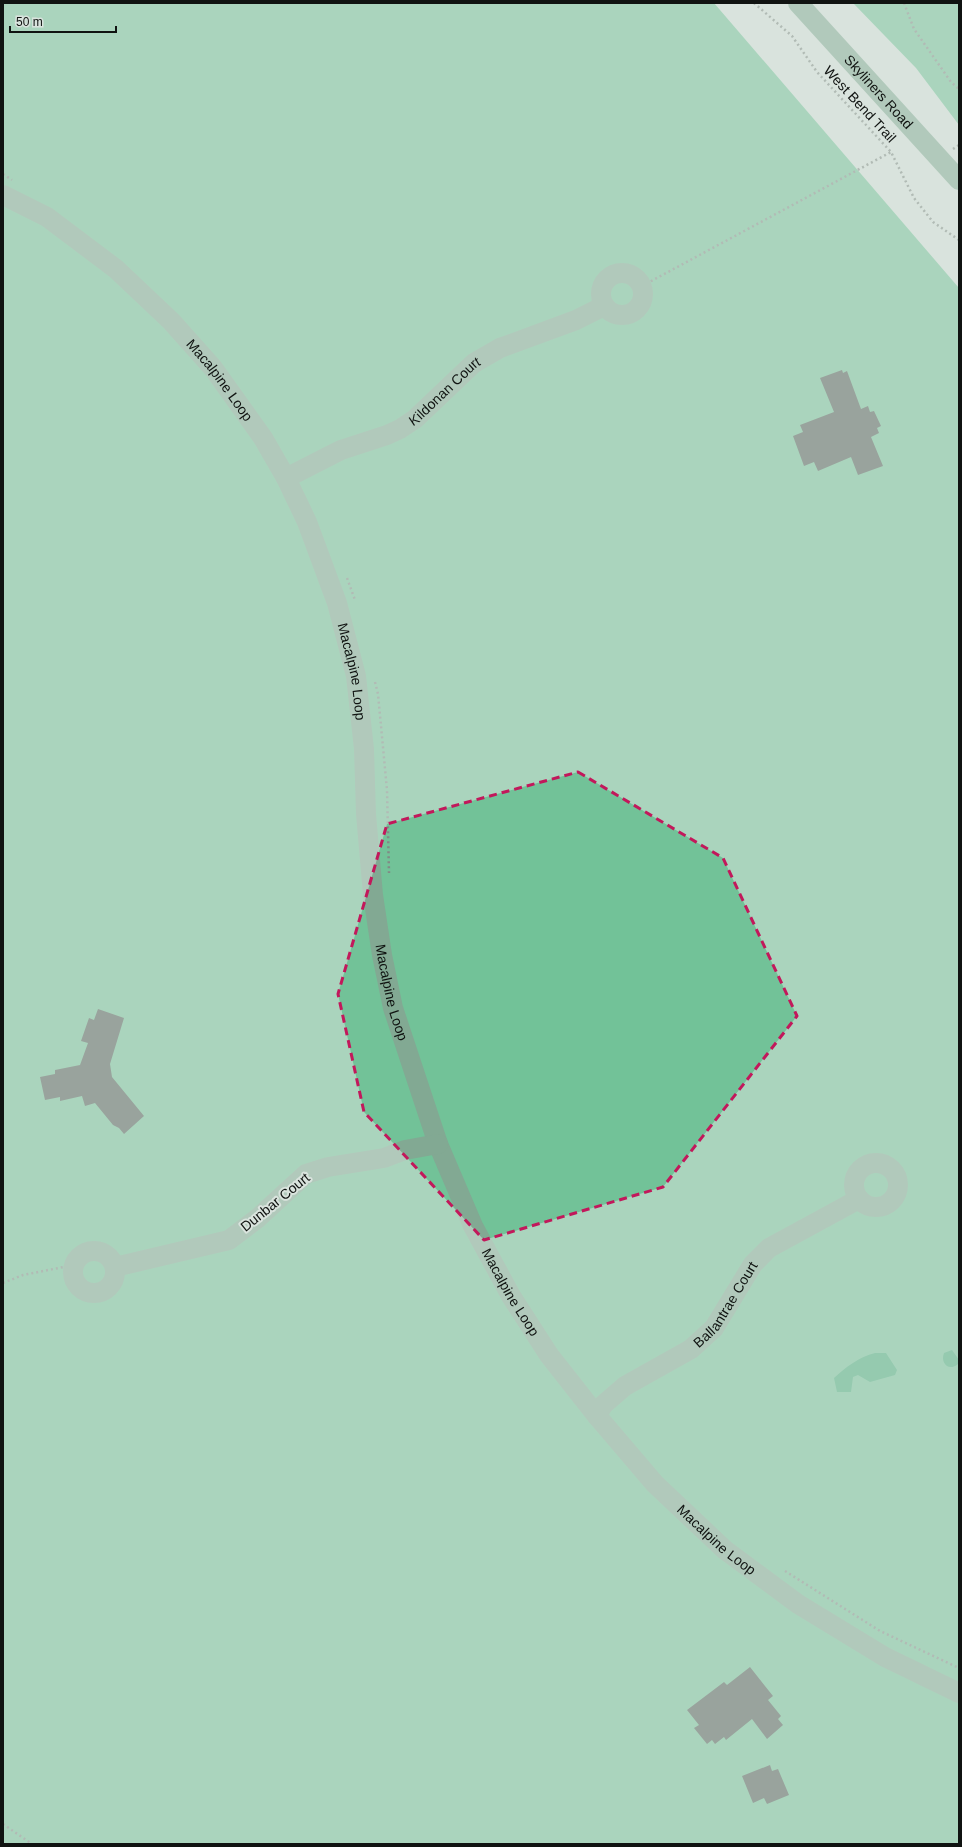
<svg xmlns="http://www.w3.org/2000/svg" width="962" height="1847" viewBox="0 0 962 1847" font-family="Arial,sans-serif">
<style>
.green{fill:#72c298}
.water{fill:#44aa79}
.building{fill:#4d5550}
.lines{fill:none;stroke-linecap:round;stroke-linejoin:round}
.path{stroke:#828985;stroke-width:2.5;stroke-dasharray:2 3;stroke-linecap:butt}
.minor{stroke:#82a993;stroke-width:20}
.marked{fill:none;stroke:#c2185b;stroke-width:3;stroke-dasharray:8 5;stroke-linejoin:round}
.labels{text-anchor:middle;stroke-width:4;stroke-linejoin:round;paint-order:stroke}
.street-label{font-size:14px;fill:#101311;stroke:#d9e3dd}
</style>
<rect width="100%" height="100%" fill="#d9e3dd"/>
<path class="green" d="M3 3H714L959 288V1844H3Z
M853 3H959V125L916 68Z"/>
<path class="water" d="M952 1350 959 1360 958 1364C949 1372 940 1363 944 1353Z
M875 1353H886L897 1370 895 1375 870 1382 858 1375 853 1377 851 1392H837L834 1378C846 1367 859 1357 875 1353Z"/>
<path class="building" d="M842 370 843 373 847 371 861 409 868 406 870 412 874 411 881 426 877 428 879 433 871 437 883 466 858 475 851 457 818 471 814 462 804 466 793 436 803 432 800 425 834 412 820 378Z
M98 1009 124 1018 110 1064 112 1077 144 1116 124 1134 119 1128 113 1125 95 1103 85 1106 82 1096 60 1101V1097L45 1100 40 1077 55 1074V1070L80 1065 88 1043 81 1041 89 1018 94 1020Z
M750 1667 773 1696 768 1700 781 1716 778 1719 783 1725 767 1739 752 1719 726 1740 724 1737 715 1744 712 1740 707 1744 694 1728 699 1725 687 1710 724 1682 727 1685Z
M770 1765 772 1771 778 1769 789 1795 767 1804 764 1798 753 1803 742 1776Z"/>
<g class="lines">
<path class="path" d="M754 3 792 36 817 72 891 152 914 198 933 222 959 240
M904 3 914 29 951 82 959 89
M953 149 959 145
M3 174 12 180
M642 286 891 152
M347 578 355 600
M375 682 378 694 387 790 389 873
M3 1283 23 1275 74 1265
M785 1571 880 1631 959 1668
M3 1824 32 1844"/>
<g class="minor">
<path id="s1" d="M798 3 959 180"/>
<path id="s2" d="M3 195 47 217 116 269 171 321 213 368 263 438 286 478 307 522 337 603 356 676 364 749 366 814 373 895 382 955 393 1008 438 1144 473 1226 511 1296 549 1355 597 1416 655 1484 725 1550 798 1604 885 1657 959 1693"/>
<circle cx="622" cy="294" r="21"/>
<path id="s3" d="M286 478 341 450 387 435 400 429 415 419 474 363 500 348 576 320 604 306"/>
<circle cx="876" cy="1185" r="22"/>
<circle cx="94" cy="1272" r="21"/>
<path d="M115 1267 229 1240 258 1218 306 1174 328 1167 384 1158 405 1150 438 1144"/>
<path id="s4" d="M597 1416 603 1405 625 1386 691 1349 714 1328 753 1264 769 1248 859 1199"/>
</g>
</g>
<path d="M0 0H962V1847H0ZM578 772 723 858 797 1016 663 1187 484 1240 364 1112 338 994 387 824Z" fill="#d9e3dd" fill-opacity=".55" fill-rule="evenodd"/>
<path class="marked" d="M578 772 723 858 797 1016 663 1187 484 1240 364 1112 338 994 387 824Z"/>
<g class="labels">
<g class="street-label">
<text dy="5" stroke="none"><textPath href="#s1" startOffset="120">Skyliners Road</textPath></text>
<text transform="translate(860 104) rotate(47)" y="5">West Bend Trail</text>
<text dy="5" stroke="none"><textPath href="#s2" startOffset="288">Macalpine Loop</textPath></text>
<text dy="5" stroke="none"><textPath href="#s3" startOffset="183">Kildonan Court</textPath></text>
<text dy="5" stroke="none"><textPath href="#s2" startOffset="612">Macalpine Loop</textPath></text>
<text dy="5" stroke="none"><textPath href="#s2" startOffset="936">Macalpine Loop</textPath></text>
<text transform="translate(275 1202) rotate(-39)" y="5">Dunbar Court</text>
<text dy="5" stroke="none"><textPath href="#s2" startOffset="1260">Macalpine Loop</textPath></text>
<text dy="5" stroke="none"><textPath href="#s4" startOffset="174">Ballantrae Court</textPath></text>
<text dy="5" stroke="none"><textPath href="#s2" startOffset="1584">Macalpine Loop</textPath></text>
</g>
</g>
<rect width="962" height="1847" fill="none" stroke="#101311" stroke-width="8"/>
<path d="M10 26v6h106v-6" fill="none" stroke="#101311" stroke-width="2"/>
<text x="16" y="26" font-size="12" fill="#101311" stroke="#d9e3dd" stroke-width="3" paint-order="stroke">50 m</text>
</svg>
